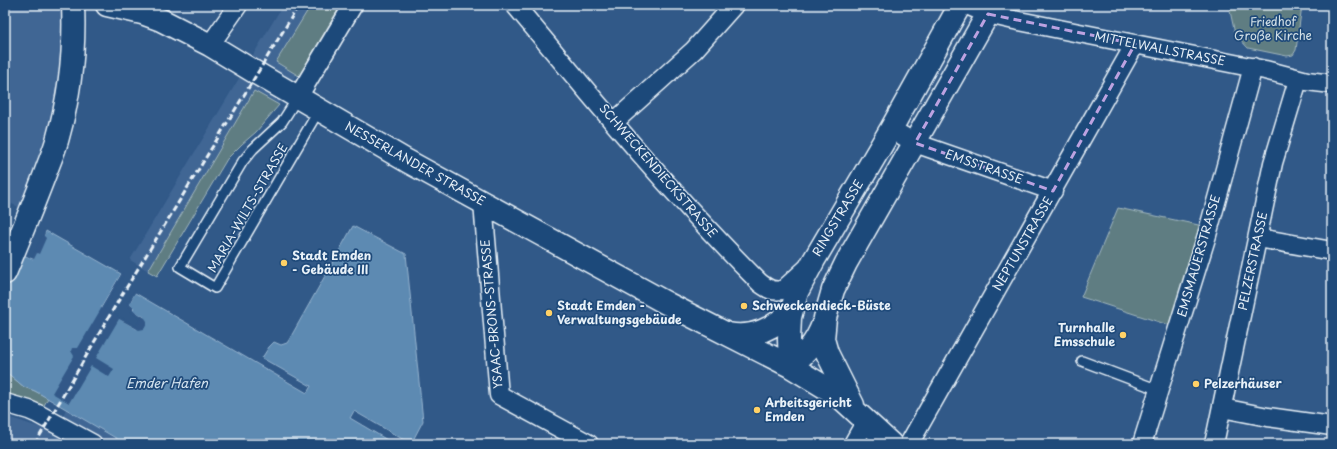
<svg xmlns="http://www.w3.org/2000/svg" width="1337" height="449" viewBox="0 0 1337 449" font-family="'Playpen Sans',sans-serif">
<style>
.built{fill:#406694}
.green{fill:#5e7d82;stroke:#a3b7bd}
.water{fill:#5d8ab2;stroke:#95b3ce}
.pier{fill:#315988}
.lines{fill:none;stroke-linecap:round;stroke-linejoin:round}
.service-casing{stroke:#e8f1f8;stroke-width:12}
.minor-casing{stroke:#e8f1f8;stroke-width:21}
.tertiary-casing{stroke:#e8f1f8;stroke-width:25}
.secondary-casing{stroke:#e8f1f8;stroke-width:25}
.service{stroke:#1f4a7a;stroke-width:9}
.minor{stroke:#1f4a7a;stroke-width:18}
.tertiary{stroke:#1f4a7a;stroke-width:22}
.secondary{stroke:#1f4a7a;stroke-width:22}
.rail{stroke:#e8f1f8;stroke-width:3;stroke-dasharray:6 3;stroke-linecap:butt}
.marked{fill:none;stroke:#bca2e1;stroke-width:3;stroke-dasharray:8 5;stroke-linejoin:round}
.poi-dot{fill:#ffd166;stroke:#1f4a7a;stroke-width:1.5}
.labels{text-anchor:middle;stroke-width:3.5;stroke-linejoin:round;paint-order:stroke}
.park-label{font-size:12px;fill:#d3e0e6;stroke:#1f4a7a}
.street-label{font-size:12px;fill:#e8f1f8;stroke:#1f4a7a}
.poi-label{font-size:12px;font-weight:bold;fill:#e8f1f8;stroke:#1f4a7a;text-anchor:start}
.water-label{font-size:13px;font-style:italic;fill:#d3e2ee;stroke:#1f4a7a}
</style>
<rect width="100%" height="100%" fill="#315988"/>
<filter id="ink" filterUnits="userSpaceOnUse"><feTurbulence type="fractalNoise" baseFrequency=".025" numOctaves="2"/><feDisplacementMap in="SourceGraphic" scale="8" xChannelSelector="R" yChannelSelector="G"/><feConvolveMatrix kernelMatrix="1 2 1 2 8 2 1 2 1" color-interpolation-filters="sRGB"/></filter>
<g filter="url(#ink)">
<path class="built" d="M5 5H73L74 27 30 212 12 204 9 210 5 207Z
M283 5H337L316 42 272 114 256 132 242 144 227 159 157 276 130 260Z
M66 409 126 444H5V416L57 433 59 425Z"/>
<path class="green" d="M311 5H341L299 76 276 62Z
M1233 5H1302L1296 50 1293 55 1287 56 1248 48 1235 34 1230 11Z
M254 91 279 105 256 132 242 144 227 159 157 276 148 271Z
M1118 208 1208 227 1178 328 1081 297Z
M5 371 24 387 35 391 48 398 42 409 5 398Z"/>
<path class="water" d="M353 226 406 254 423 421 411 444 354 411 350 418 394 444H126L35 391 24 387 5 371V247L33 259 46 231 121 274 101 308 137 329 144 317 132 310 134 308 129 304 135 293 307 393 311 386 262 358 269 347 274 342 281 345 287 343 289 340Z"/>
<path class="pier" d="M45 229H46L44 236 46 238 39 254 37 253 34 259 5 247V245L33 257Z
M122 273 123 275 104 308 136 327 141 318 131 311V308L127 304 134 292 136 291 129 304 133 307V310L145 318 147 321V324L144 329 139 330 119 319 96 358 114 369 109 377 91 366 69 403 52 393 74 356 71 351 72 348H78Z"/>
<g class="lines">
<g class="service-casing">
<path id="service" d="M298 97 282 122 253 149 243 161 180 267 215 288 319 110
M1082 361 1159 390"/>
</g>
<g class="minor-casing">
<path id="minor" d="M515 5C594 100 673 196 760 283 768 289 773 292 783 290L806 269
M967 5 988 14 1014 20 1265 70 1307 81 1332 84
M210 45 238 5
M298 97 353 5
M614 122 694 50 734 5
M891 129 915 143 1053 191
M483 203 499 395 589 444
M1258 238 1332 251
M5 403 29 410 38 414 93 444
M1222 408 1268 417 1332 426
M853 444 866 421
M909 444 1135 44
M1142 444 1207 235 1253 67
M1214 444 1273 163 1298 80"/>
</g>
<g class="tertiary-casing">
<path id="tertiary" d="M107 5 142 13 161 20 210 45 258 74 407 161 668 304 790 366 828 389 842 399 891 444
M728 334C752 339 776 328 791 310
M790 366 789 339 790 317 797 292 814 260 891 129 960 5
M790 366C806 353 815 345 823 324
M853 405 827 353 823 339 825 318 833 290 846 263 993 5"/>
</g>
<g class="secondary-casing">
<path id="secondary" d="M5 273C19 239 33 206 46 171 50 160 55 149 58 137 70 94 75 50 73 5"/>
</g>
<use href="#service" class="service"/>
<use href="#minor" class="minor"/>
<use href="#tertiary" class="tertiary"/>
<use href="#secondary" class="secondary"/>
<path class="rail" d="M35 444 114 308 299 5"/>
</g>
</g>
<path class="marked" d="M988 14 1135 44 1053 191 915 143Z"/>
<g class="poi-dot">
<circle cx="284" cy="263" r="4"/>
<circle cx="744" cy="306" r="4"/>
<circle cx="549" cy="313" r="4"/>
<circle cx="1123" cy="335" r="4"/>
<circle cx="1196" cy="384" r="4"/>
<circle cx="757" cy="410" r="4"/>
</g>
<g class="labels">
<g class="park-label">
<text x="1273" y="26">Friedhof<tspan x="1273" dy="14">Große Kirche</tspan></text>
</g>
<g class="street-label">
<text transform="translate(1160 49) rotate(11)" y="4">MITTELWALLSTRASSE</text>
<text transform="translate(415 164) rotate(29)" y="4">NESSERLANDER STRASSE</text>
<text transform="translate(984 167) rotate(19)" y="4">EMSSTRASSE</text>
<text transform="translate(658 171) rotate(49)" y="4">SCHWECKENDIECKSTRASSE</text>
<text transform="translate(248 208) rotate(-60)" y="4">MARIA-WILTS-STRASSE</text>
<text transform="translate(838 218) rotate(-59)" y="4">RINGSTRASSE</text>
<text transform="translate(1023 244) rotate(-60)" y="4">NEPTUNSTRASSE</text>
<text transform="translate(1199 256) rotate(-74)" y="4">EMSMAUERSTRASSE</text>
<text transform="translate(1253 261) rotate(-78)" y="4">PELZERSTRASSE</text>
<text transform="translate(492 314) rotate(-95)" y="4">YSAAC-BRONS-STRASSE</text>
</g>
<g class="poi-label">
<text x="292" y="260">Stadt Emden<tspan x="292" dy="14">- Gebäude III</tspan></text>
<text x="557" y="310">Stadt Emden -<tspan x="557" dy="14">Verwaltungsgebäude</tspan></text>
<text x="752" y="310">Schweckendieck-Büste</text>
<text x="1115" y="332" text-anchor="end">Turnhalle<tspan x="1115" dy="14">Emsschule</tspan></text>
<text x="1204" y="388">Pelzerhäuser</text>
<text x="765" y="407">Arbeitsgericht<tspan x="765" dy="14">Emden</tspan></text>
</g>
<g class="water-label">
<text x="167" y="388">Emder Hafen</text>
</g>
</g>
<rect width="1337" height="449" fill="none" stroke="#1f4a7a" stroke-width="20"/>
<rect x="10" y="10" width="1317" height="429" fill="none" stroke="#e8f1f8" stroke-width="1.5" filter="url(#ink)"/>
</svg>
